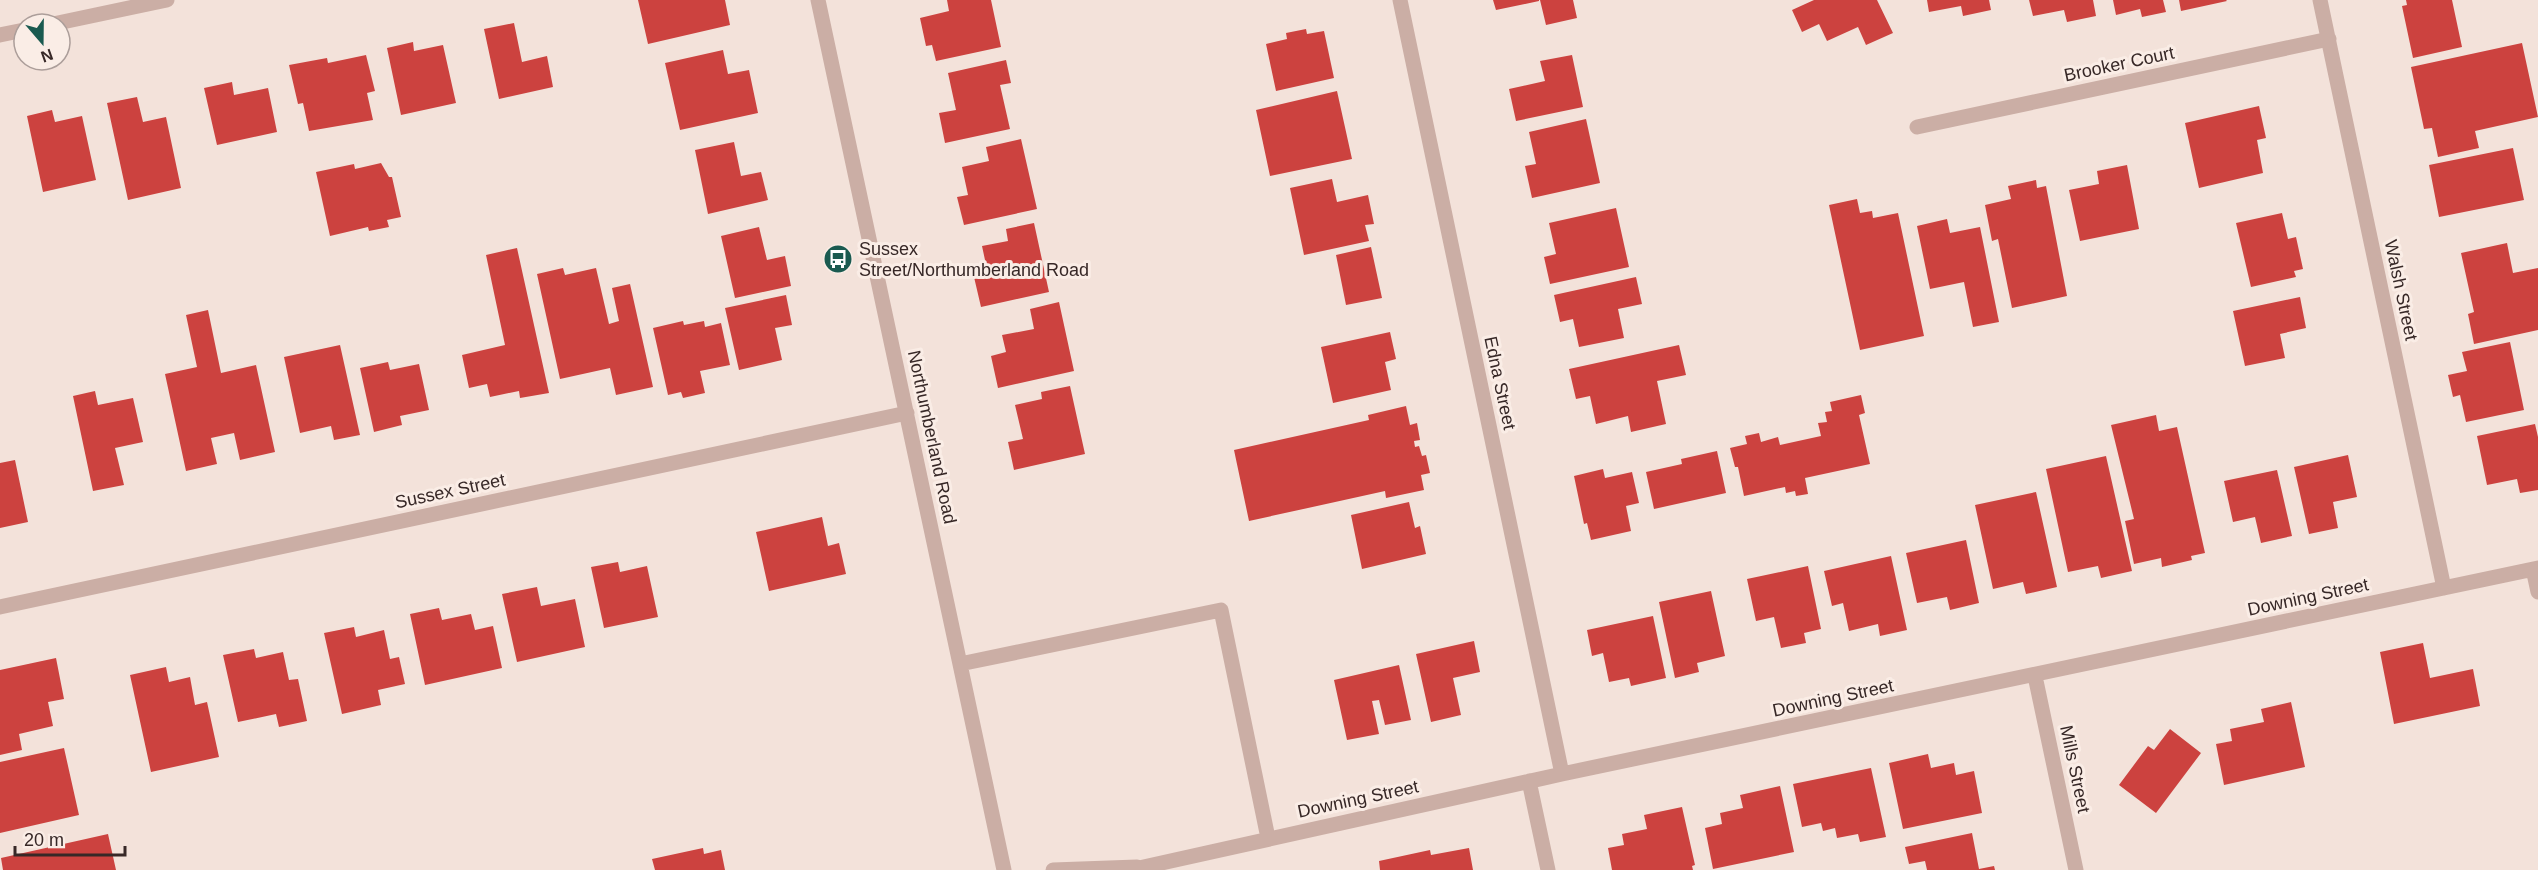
<svg xmlns="http://www.w3.org/2000/svg" width="2538" height="870" viewBox="0 0 2538 870" font-family="Arial,sans-serif">
<style>
.building{fill:#cc423f}
.lines{fill:none;stroke-linecap:round;stroke-linejoin:round}
.minor{stroke:#cbaea5;stroke-width:15}
.labels{text-anchor:middle;stroke-width:6;stroke-linejoin:round;paint-order:stroke}
.street-label{font-size:18px;fill:#372827;stroke:#faede6}
.poi-label{font-size:18px;fill:#372827;stroke:#faede6;text-anchor:start}
</style>
<rect width="100%" height="100%" fill="#f3e2da"/>
<path class="building" d="M638 0H725L730 25 648 44Z
M947 0H991L1001 47 936 61 932 45 926 46 920 18 949 11Z
M1493 0H1539V1L1496 10Z
M1540 0H1573L1577 18 1546 25Z
M1814 0H1877L1893 33 1866 45 1858 27 1827 41 1819 24 1802 32 1792 10Z
M1927 0H1989L1991 10 1963 16 1961 6 1929 12Z
M2029 0H2093L2096 16 2067 22 2064 10 2033 16Z
M2113 0H2163L2166 12 2142 17 2140 9 2116 15Z
M2179 0H2226L2227 1 2181 11Z
M2406 0H2452L2462 47 2413 58 2402 6 2407 5Z
M514 23 522 62 547 56 553 87 499 99 484 29Z
M1306 29 1307 34 1324 31 1334 78 1276 91 1266 44 1287 39 1286 33Z
M413 42 414 51 443 45 456 103 401 115 387 48Z
M2522 43 2538 117 2475 131 2479 148 2438 157 2432 128 2424 129 2411 67Z
M723 50 728 74 749 70 758 113 680 130 665 63Z
M366 55 375 91 367 93 373 120 309 131 303 103 298 104 289 65 327 58 328 63Z
M1572 55 1583 107 1516 121 1509 89 1545 81 1540 61Z
M1006 60 1011 83 1000 85 1010 129 945 143 939 113 956 110 948 73Z
M232 82 234 95 268 88 277 132 217 145 204 88Z
M1337 91 1352 159 1270 176 1256 110Z
M137 97 143 122 166 117 181 188 128 200 107 103Z
M2259 106 2266 138 2257 140 2263 173 2199 188 2185 123Z
M52 110 55 122 82 116 96 180 43 192 27 116Z
M1586 119 1600 183 1532 198 1525 166 1536 164 1529 132Z
M1021 139 1037 209 964 225 957 197 968 195 962 167 989 161 986 147Z
M734 142 741 176 761 172 768 200 708 214 695 150Z
M2513 148 2524 200 2439 217 2429 165Z
M381 163 389 177H392L401 217 387 220 389 227 369 231 368 227 330 236 316 172 354 164 355 169Z
M2127 165 2139 229 2080 241 2069 190 2099 184 2097 171Z
M1332 179 1337 202 1368 195 1374 224 1365 225 1369 241 1304 255 1290 188Z
M2036 180 2037 188 2046 186 2067 296 2012 308 1998 239 1992 241 1985 205 2011 199 2008 186Z
M1857 199 1860 213 1872 211 1873 218 1898 213 1924 336 1860 350 1829 205Z
M1616 208 1629 267 1550 284 1544 257 1556 254 1549 223Z
M2282 213 2288 239 2296 237 2303 269 2294 271 2296 277 2251 287 2236 223Z
M1947 219 1950 233 1980 227 1999 322 1973 327 1964 282 1930 289 1917 226Z
M1034 223 1049 292 981 307 974 277 988 274 982 246 1008 241 1006 229Z
M759 227 767 260 785 256 791 286 735 298 721 236Z
M2507 243 2513 273 2538 268V330L2474 344 2468 314 2474 312 2461 253Z
M1371 247 1382 298 1346 305 1336 255Z
M517 248 549 393 520 398 519 391 490 397 487 384 469 388 462 355 505 345 486 255Z
M563 268 565 275 596 268 609 324 619 321 612 288 630 284 653 387 616 395 610 368 560 379 537 274Z
M1636 277 1642 304 1618 309 1624 338 1579 347 1573 319 1560 322 1554 295Z
M786 295 792 325 775 328 782 360 739 370 725 308Z
M2300 297 2306 328 2280 334 2285 358 2245 366 2233 311Z
M1059 302 1074 371 998 388 991 356 1006 352 1002 335 1034 329 1030 309Z
M208 310 221 373 256 365 275 452 240 460 234 433 211 438 217 464 186 471 165 374 197 367 186 315Z
M683 321 684 325 704 321 705 327 721 323 730 365 700 371 705 393 683 398 681 392 668 395 653 328Z
M1390 332 1396 359 1385 362 1391 390 1333 403 1321 347Z
M2510 342 2524 410 2466 422 2460 395 2453 397 2448 375 2467 371 2462 352Z
M340 345 360 435 334 440 331 426 300 433 284 357Z
M1679 345 1686 375 1657 381 1666 424 1631 432 1628 416 1596 424 1590 396 1576 399 1569 369Z
M388 362 390 370 419 364 429 410 400 416 402 425 374 432 360 368Z
M1070 386 1085 454 1014 470 1008 442 1023 439 1015 405 1042 399 1041 392Z
M95 391 98 405 133 398 143 442 115 448 124 485 93 491 73 396Z
M1861 395 1865 413 1859 415 1870 464 1805 478 1808 494 1796 496 1795 491 1786 493 1785 487 1744 496 1738 467H1735L1730 448 1747 444 1745 436 1759 433 1761 442 1778 437 1780 445 1821 436 1818 423 1827 422 1825 412 1832 411 1830 402Z
M1406 406 1410 425 1417 423 1420 440 1414 441 1415 447 1419 446 1422 456 1426 455 1430 473 1421 475 1424 490 1386 498 1385 491 1249 521 1234 450 1369 420 1368 415Z
M2156 415 2159 431 2177 427 2205 553 2191 556 2192 560 2162 567 2161 558 2134 564 2125 521 2134 519 2111 425Z
M2535 424 2538 437V490L2520 493 2517 479 2487 485 2477 436Z
M1717 451 1726 493 1654 509 1646 472 1682 464 1681 459Z
M2348 455 2357 497 2333 502 2338 528 2309 534 2294 467Z
M2106 456 2132 571 2101 578 2098 566 2068 572 2046 469Z
M15 460 28 522 0 528V463Z
M1603 469 1605 478 1632 472 1639 503 1626 506 1631 531 1591 540 1587 523 1584 524 1574 476Z
M2277 470 2292 536 2261 543 2255 517 2233 522 2224 481Z
M2036 492 2057 587 2026 594 2023 582 1993 589 1975 505Z
M1409 502 1415 528 1420 526 1426 554 1362 569 1351 515Z
M822 517 828 546 839 543 846 574 769 591 756 532Z
M1966 540 1979 603 1950 610 1947 597 1917 603 1906 553Z
M1891 556 1907 630 1880 636 1878 624 1849 631 1843 603 1832 606 1824 571Z
M618 562 620 572 647 566 658 617 604 628 591 567Z
M1808 566 1821 629 1804 633 1806 643 1781 648 1774 617 1756 621 1747 579Z
M537 587 541 606 575 599 585 647 517 662 502 594Z
M1711 591 1725 656 1697 663 1699 672 1675 678 1659 602Z
M439 608 442 620 471 614 475 630 493 626 502 668 425 685 410 614Z
M1653 616 1666 678 1631 686 1629 678 1609 682 1603 653 1592 656 1587 630Z
M354 627 356 637 384 630 390 659 399 657 405 684 378 690 381 705 342 714 324 633Z
M1474 641 1480 672 1453 678 1461 715 1431 722 1416 654Z
M2423 643 2430 678 2473 669 2480 706 2394 724 2380 652Z
M254 649 256 658 283 652 289 680 298 679 307 721 279 727 276 714 238 722 223 655Z
M56 658 64 699 48 702 53 726 19 734 22 750 0 755V670Z
M1399 665 1411 720 1385 725 1379 700 1372 701 1379 734 1347 740 1334 680Z
M166 667 169 682 190 677 195 705 207 702 219 757 151 772 130 675Z
M2291 702 2305 767 2224 785 2216 744 2232 741 2230 729 2264 722 2261 709Z
M2170 729 2201 753 2156 813 2119 785 2148 746 2154 750Z
M64 748 79 815 0 833V762Z
M1928 754 1931 768 1954 763 1956 775 1974 771 1982 813 1903 829 1889 763Z
M1871 768 1886 837 1860 842 1858 834 1837 838 1835 828 1823 831 1821 823 1802 827 1793 784Z
M1780 786 1794 852 1713 869 1705 828 1722 824 1720 813 1743 808 1740 795Z
M1682 807 1695 865 1692 866 1693 870H1612L1608 848 1624 845 1622 834 1647 829 1644 815Z
M1972 833 1979 869 1994 866 1995 870H1927L1925 861 1909 864 1905 847Z
M108 834 116 870H3L1 858Z
M703 848 704 854 721 850 725 870H655L652 859Z
M1469 848 1473 870H1380L1379 861 1430 850 1431 855Z"/>
<g class="lines">
<path class="minor" d="M818 0 1004 870
M1400 0 1562 774
M2320 0 2444 588
M53 24 167 0
M0 35 24 30
M1917 127 2329 39
M2533 569 2538 592
M0 607 907 413
M960 664 1221 610 1268 838
M2035 676 2076 870
M1529 781 1548 870
M1053 870 1137 867
M1130 870 1562 774 2538 568"/>
</g>
<defs>
<g id="bus-disc" transform="scale(1.5)"><circle r="9.5" fill="#1a5a50" stroke="#faede6"/><path d="M-5-6H5V4H4V6H2V4H-2V6H-4V4H-5ZM-3.5-4V0h7V-4ZM-3.5 1.2v1.5H-2V1.2ZM2 1.2v1.5H3.5V1.2Z" fill="#fff"/></g>
</defs>
<g fill-rule="evenodd">
<use href="#bus-disc" x="838" y="259"/>
</g>
<g class="labels">
<g class="street-label">
<text transform="translate(2119 64) rotate(-12)" y="6">Brooker Court</text>
<text transform="translate(2401 290) rotate(78)" y="6">Walsh Street</text>
<text transform="translate(1500 383) rotate(78)" y="6">Edna Street</text>
<text transform="translate(932 437) rotate(78)" y="6">Northumberland Road</text>
<text transform="translate(450 491) rotate(-12)" y="6">Sussex Street</text>
<text transform="translate(2308 597) rotate(-12)" y="6">Downing Street</text>
<text transform="translate(1833 698) rotate(-12)" y="6">Downing Street</text>
<text transform="translate(2075 769) rotate(78)" y="6">Mills Street</text>
<text transform="translate(1358 799) rotate(-12)" y="6">Downing Street</text>
</g>
<g class="poi-label">
<text x="859" y="255">Sussex<tspan x="859" dy="21">Street/Northumberland Road</tspan></text>
</g>
</g>
<g transform="translate(42 42) rotate(160)"><circle r="28" fill="#faede6" stroke="#ac9e9a" stroke-width="1.5"/>
<path d="M0-4.5L10 22L0 15L-10 22Z" fill="#1a5a50"/>
<text y="-9" font-size="16" font-weight="bold" text-anchor="middle" fill="#372827">N</text>
</g>
<path d="M15 846v9h110v-9" fill="none" stroke="#372827" stroke-width="3"/>
<text x="24" y="846" font-size="18" fill="#372827" stroke="#faede6" stroke-width="4.5" paint-order="stroke">20 m</text>
</svg>
